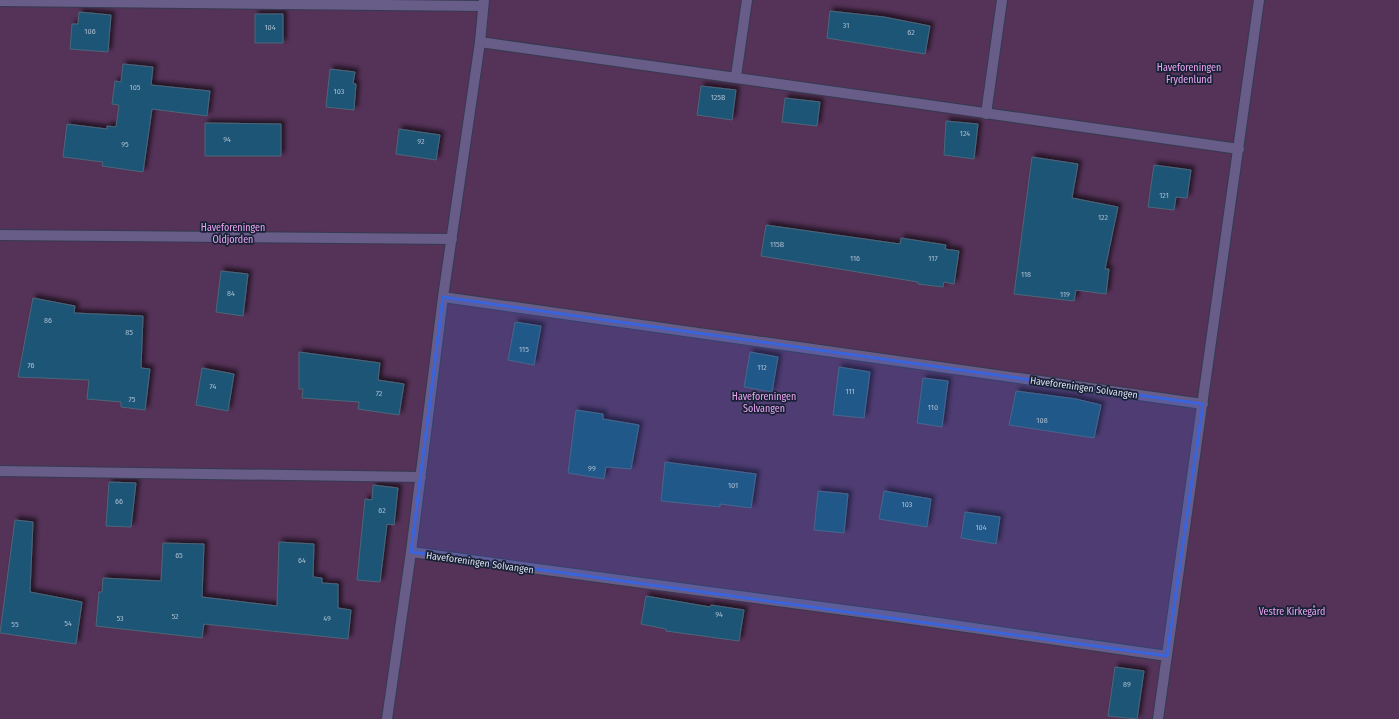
<svg xmlns="http://www.w3.org/2000/svg" width="1399" height="719" viewBox="0 0 1399 719" font-family="'Fira Sans Condensed',sans-serif">
<style>
.green{fill:#553258}
.building{fill:#1d5576;stroke:#4c6679;filter:url(#shadow)}
.lines{fill:none;stroke-linecap:round;stroke-linejoin:round}
.service-casing{stroke:#343b50;stroke-width:12}
.minor-casing{stroke:#343b50;stroke-width:12}
.service{stroke:#685c89;stroke-width:10}
.minor{stroke:#685c89;stroke-width:10}
.marked{fill:#3964db;fill-opacity:0.2;stroke:#3964db;stroke-width:3;stroke-linejoin:round}
.labels{text-anchor:middle;stroke-width:3.5;stroke-linejoin:round;paint-order:stroke}
.number-label{font-size:8px;fill:#a9bccf}
.park-label{font-size:10px;fill:#eca5f2;stroke:#192136}
.street-label{font-size:10px;fill:#d8deed;stroke:#192136}
</style>
<defs>
<filter id="shadow"><feDropShadow dx="3.5" dy="-3.5" stdDeviation="2" flood-color="#0009"/></filter>
</defs>
<rect width="100%" height="100%" fill="#192136"/>
<path class="green" d="M0 0H1399V719H0Z"/>
<path class="building" d="M830 11 884 17 930 26 925 54 827 38Z
M79 12 111 15 108 52 70 49 72 24H78Z
M255 14H283V43H255Z
M123 64 153 67 151 85 210 91 207 116 152 109 143 172 102 166 103 162 63 157 67 124 107 129V126L116 127 119 105 112 104 115 81 121 82Z
M330 69 355 72 353 83 356 84 354 110 326 107Z
M701 86 736 90 732 120 697 115Z
M785 98 820 102 817 126 782 122Z
M946 121 978 124 974 159 944 155Z
M205 123 281 124V156H205Z
M399 129 440 135 436 160 396 154Z
M1032 157 1078 164 1072 198 1118 207 1105 269H1109L1106 294 1076 290 1074 301 1014 294Z
M1154 165 1191 170 1187 198 1176 197 1174 210 1148 207Z
M766 225 900 244 901 238 946 245 945 249 959 251 954 284 944 282 943 287 918 284V282L761 256Z
M221 271 248 274 243 316 216 312Z
M33 298 75 306 74 313 143 316 141 368 150 369 145 410 121 407V402L87 399 89 380 18 377Z
M515 322 541 326 534 365 508 360Z
M299 352 380 363 378 380 404 384 399 415 358 409 359 402 302 398 303 389H299Z
M750 352 778 357 772 392 744 387Z
M839 367 870 372 864 418 833 415Z
M202 368 234 374 228 411 196 405Z
M923 378 948 381 942 427 917 423Z
M1016 391 1076 399 1101 405 1094 438 1009 425Z
M576 410 603 414V419L639 425 631 469 606 467 604 479 568 473Z
M665 462 756 474 751 508 720 504V507L661 501Z
M109 482 136 483 131 527 106 526Z
M373 485 398 488 394 525 387 524 380 582 357 580 365 499 372 500Z
M818 491 848 494 844 533 814 530Z
M884 491 931 499 927 527 879 519Z
M965 512 1000 517 996 544 961 538Z
M15 520 33 522 30 592 82 602 76 644 0 633Z
M279 542 314 544 313 577 322 578V583L338 584V608L351 610 348 639 204 624 202 638 96 626 99 592H102L103 578 161 581 163 543 204 544 202 597 277 606Z
M646 596 710 607 711 605 744 610 739 641 666 631V629L641 624Z
M1115 667 1144 671 1137 719 1108 716Z"/>
<g class="lines">
<g class="service-casing">
<path id="service" d="M736 76 747 0
M986 114 1002 0"/>
</g>
<g class="minor-casing">
<path id="minor" d="M0 1 483 6
M480 42C733 76 986 114 1239 149
M0 235 452 239
M443 297 1203 404
M0 471 421 477
M411 552 904 618 1167 656
M387 719 411 552 443 297 480 42 484 0
M1158 719 1259 0"/>
</g>
<use href="#service" class="service"/>
<use href="#minor" class="minor"/>
</g>
<path class="marked" d="M443 297 1203 404 1167 656 411 552Z"/>
<g class="labels">
<g class="number-label">
<text x="846" y="28">31</text>
<text x="270" y="30">104</text>
<text x="90" y="34">106</text>
<text x="911" y="35">62</text>
<text x="135" y="90">105</text>
<text x="339" y="94">103</text>
<text x="718" y="100">125B</text>
<text x="965" y="136">124</text>
<text x="227" y="142">94</text>
<text x="421" y="144">92</text>
<text x="125" y="147">95</text>
<text x="1164" y="198">121</text>
<text x="1103" y="220">122</text>
<text x="777" y="247">115B</text>
<text x="855" y="261">116</text>
<text x="933" y="261">117</text>
<text x="1026" y="277">118</text>
<text x="231" y="296">84</text>
<text x="1065" y="297">119</text>
<text x="48" y="323">86</text>
<text x="129" y="335">85</text>
<text x="524" y="352">115</text>
<text x="31" y="368">76</text>
<text x="762" y="370">112</text>
<text x="213" y="389">74</text>
<text x="850" y="394">111</text>
<text x="379" y="396">72</text>
<text x="132" y="402">75</text>
<text x="933" y="410">110</text>
<text x="1042" y="423">108</text>
<text x="592" y="471">99</text>
<text x="733" y="488">101</text>
<text x="119" y="504">66</text>
<text x="907" y="507">103</text>
<text x="382" y="513">62</text>
<text x="981" y="530">104</text>
<text x="179" y="558">65</text>
<text x="302" y="563">64</text>
<text x="719" y="617">94</text>
<text x="175" y="619">52</text>
<text x="120" y="621">53</text>
<text x="327" y="621">49</text>
<text x="68" y="626">54</text>
<text x="15" y="627">55</text>
<text x="1127" y="687">89</text>
</g>
<g class="park-label">
<text x="1189" y="71">Haveforeningen<tspan x="1189" dy="12">Frydenlund</tspan></text>
<text x="233" y="231">Haveforeningen<tspan x="233" dy="12">Oldjorden</tspan></text>
<text x="764" y="400">Haveforeningen<tspan x="764" dy="12">Solvangen</tspan></text>
<text x="1292" y="615">Vestre Kirkegård</text>
</g>
<g class="street-label">
<text transform="translate(1084 387) rotate(8)" y="4">Haveforeningen Solvangen</text>
<text transform="translate(480 562) rotate(8)" y="4">Haveforeningen Solvangen</text>
</g>
</g>
</svg>
